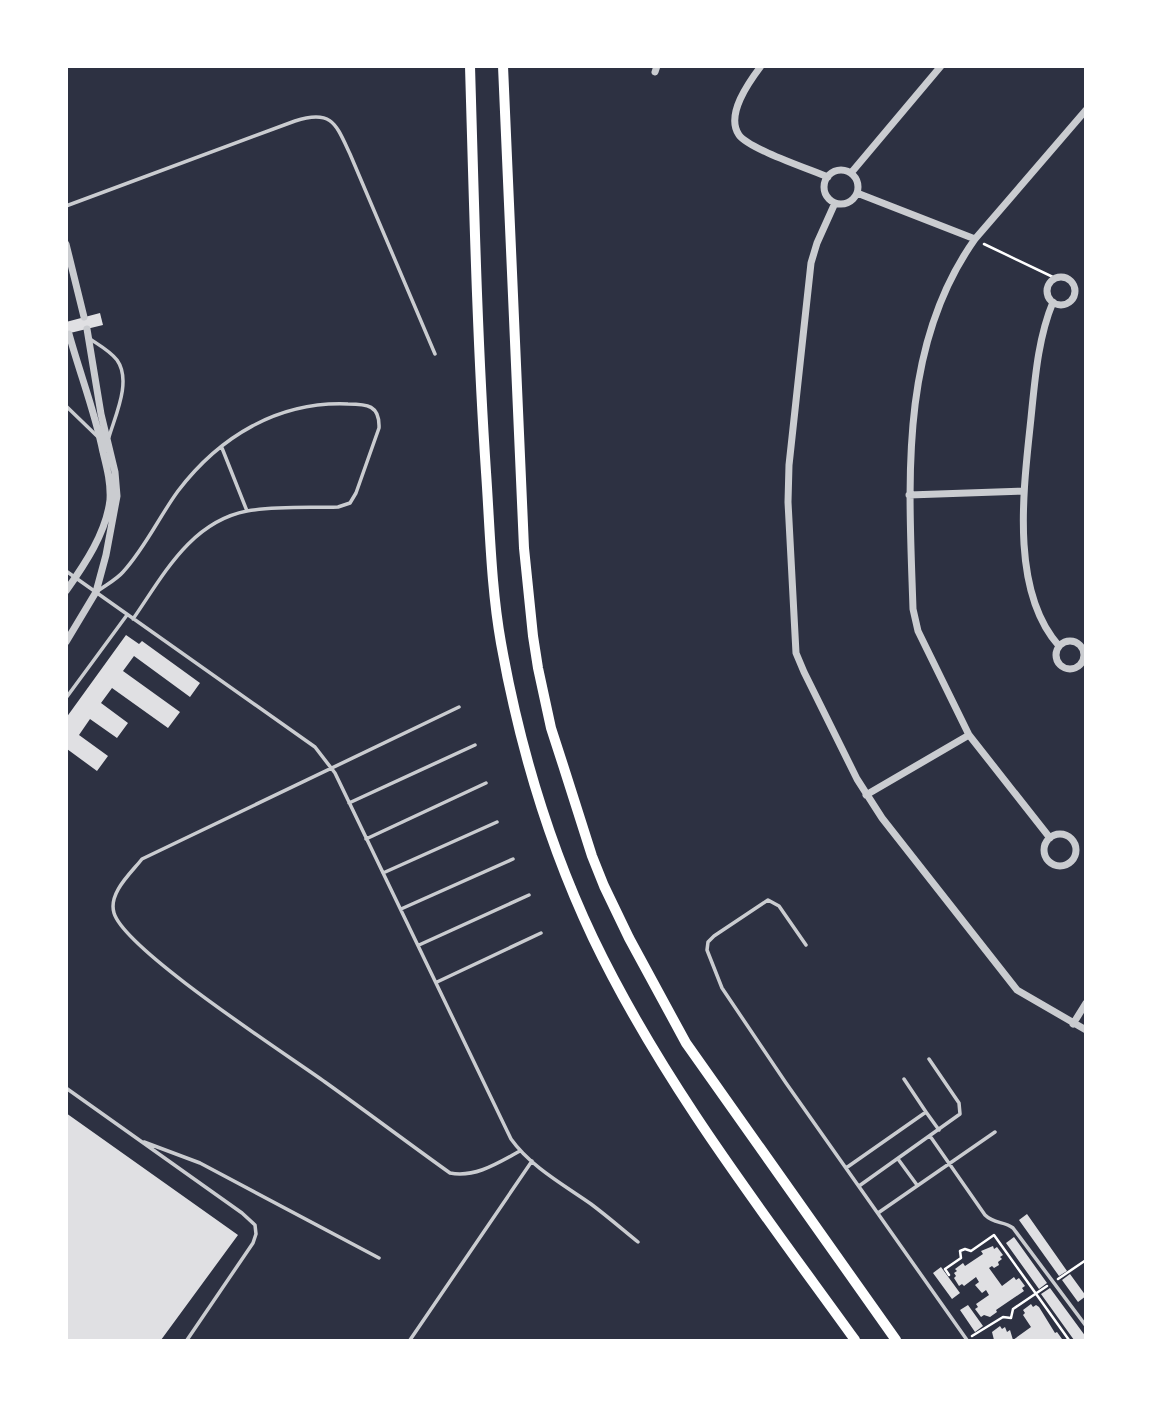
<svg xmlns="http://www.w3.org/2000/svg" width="1152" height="1407" viewBox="0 0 1152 1407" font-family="Signika,sans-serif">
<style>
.building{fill:#e0e0e3}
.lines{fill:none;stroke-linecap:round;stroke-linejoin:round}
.path{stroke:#fff;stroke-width:2.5}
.service{stroke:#caccd0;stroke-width:3.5}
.minor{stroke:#caccd0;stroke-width:7}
.primary{stroke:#fff;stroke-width:10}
</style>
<rect width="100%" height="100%" fill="#2d3142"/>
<path class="building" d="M100 313 103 325 66 334V322Z
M126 635 139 644 142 641 200 683 190 697 134 656 123 671 180 712 168 728 112 688 101 703 128 723 117 738 90 719 79 735 108 756 97 771 67 749 66 718Z
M66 1113 238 1235 161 1340H66Z
M1027 1214 1067 1271 1059 1276 1019 1220Z
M1014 1237 1047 1283 1039 1289 1006 1243Z
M993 1246 994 1249 997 1247 1003 1255 1000 1257 1002 1259 998 1262 999 1265 994 1268 992 1266 989 1268 1002 1286 1014 1277 1016 1280 1019 1278 1025 1286 1022 1288 1024 1291 996 1310 997 1312 990 1317 984 1315 981 1317 975 1309 978 1307 976 1304 989 1295 986 1290 982 1293 975 1285 979 1282 976 1277 964 1286 962 1284 959 1286 954 1278 956 1276 954 1273 957 1271 955 1269 963 1263 965 1266 983 1254 981 1251Z
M941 1267 960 1293 952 1299 933 1273Z
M1070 1274 1086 1296 1078 1302 1062 1280Z
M1050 1288 1086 1337V1340H1074L1041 1294Z
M1031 1304 1033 1307 1036 1305 1039 1307 1055 1333 1057 1332 1062 1339 994 1340 992 1332 1000 1326 1002 1329 1005 1327 1007 1332 1010 1330 1013 1340 1031 1327 1023 1315 1025 1313 1023 1310Z
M968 1305 983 1326 975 1332 960 1310Z"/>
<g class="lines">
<path class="path" d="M984 244 1055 278
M1086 758V802
M949 1275 945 1269 961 1258 960 1251 965 1249 971 1251 994 1235 1069 1340
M1058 1279 1086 1260
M972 1336 1003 1317 1011 1318 1013 1309 1047 1286"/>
<path class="service" d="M66 206 295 121C332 109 336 124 350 154L435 354
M90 339C99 345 110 351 117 360 132 381 115 416 109 437
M66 406 97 436
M222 448 247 511
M66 571 315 747 335 773 511 1139C531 1167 564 1185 591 1204 607 1216 622 1229 638 1242
M98 591C106 585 117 579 123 572 145 548 159 517 178 491 219 437 278 401 348 404 367 404 380 405 379 428L356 493 350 503 338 507C308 508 276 506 247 511 190 522 163 576 133 619
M66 698 127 615
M459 707 142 859C131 873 108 893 114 913 125 950 286 1054 325 1082 367 1112 408 1143 450 1173 475 1178 498 1163 520 1151
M349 803 475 745
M366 839 486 783
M383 873 497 822
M401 909 513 859
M419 945 529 895
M806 945 779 906 768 900 714 936 708 942 707 950 722 988 786 1083 967 1340
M437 982 541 933
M66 1088 242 1213 255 1225 256 1234 253 1243 187 1340
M926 1112 939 1130
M930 1136 985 1215C994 1224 1004 1221 1013 1228L1086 1326
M144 1142 200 1163 379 1258
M898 1159 917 1185
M846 1168 926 1112 904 1079
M859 1186 960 1114 959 1103 929 1059
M878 1213 995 1132
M410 1340 532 1161"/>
<path class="minor" d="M761 66C749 82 725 115 739 135 749 149 809 169 828 177
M655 72 657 66
M824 187a17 17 0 1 1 34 0a17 17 0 1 1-34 0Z
M851 173 941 66
M857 193 975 239
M835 203 817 243 811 263 789 465 788 502 796 653 804 672 857 779 882 818 1017 990 1086 1030
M66 244 84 317
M1047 291a14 14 0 1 1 28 0a14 14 0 1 1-28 0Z
M1053 302C1038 338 1035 379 1031 418 1024 486 1009 590 1059 646
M909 495 1024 491
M66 591C85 564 106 533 110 500 111 483 107 468 103 452 95 412 80 374 69 334
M1056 655a14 14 0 1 1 28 0a14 14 0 1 1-28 0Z
M66 642 96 592 106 555 117 496 115 472 101 414 87 329
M866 795 969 735
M1044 850a16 16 0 1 1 32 0a16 16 0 1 1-32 0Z
M1050 838 969 735 918 631 913 609C909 484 898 347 975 239L1086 110
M1073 1024 1086 1003"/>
<path class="primary" d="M470 66C474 202 477 337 486 472 490 529 491 587 501 643 519 744 549 845 593 938 662 1082 762 1211 855 1340
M503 66 524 548 533 636 538 668 551 728 563 765 592 856 604 886 629 938 686 1043 896 1340"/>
</g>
<rect width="1152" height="1407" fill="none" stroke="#ffffff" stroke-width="136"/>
</svg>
